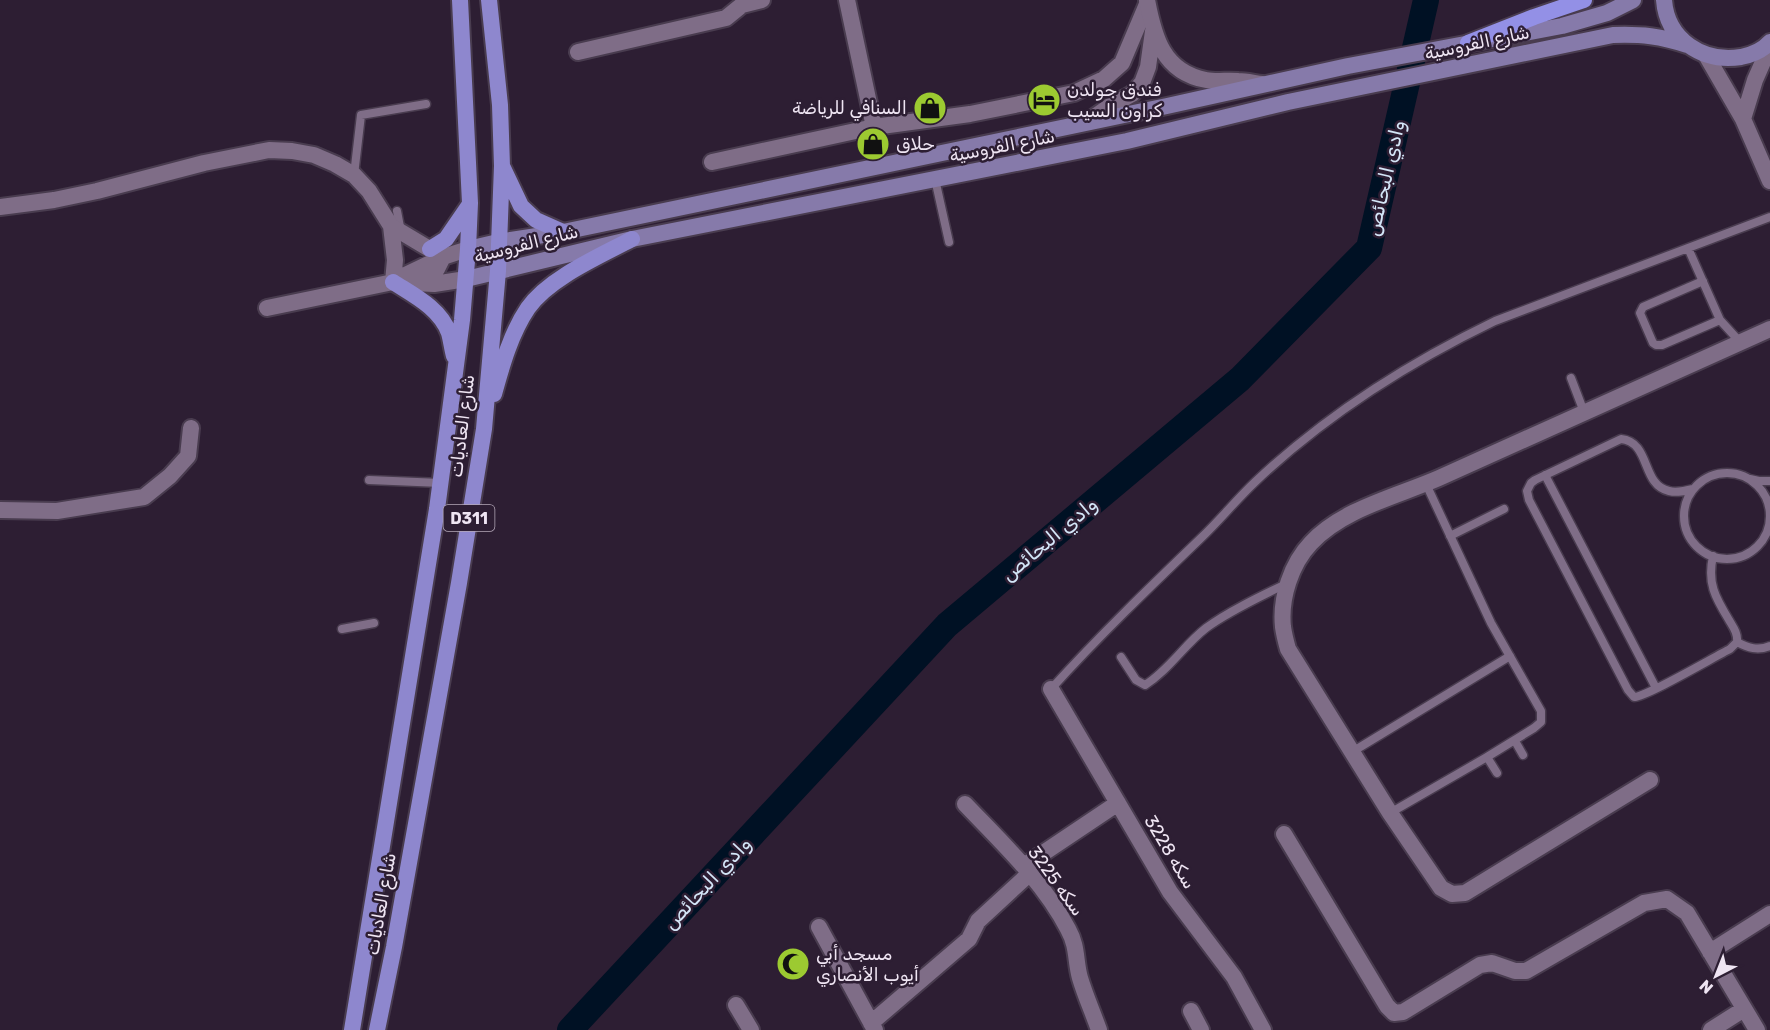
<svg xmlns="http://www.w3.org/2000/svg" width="1770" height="1030" viewBox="0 0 1770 1030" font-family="Rubik,'Noto Sans Arabic',sans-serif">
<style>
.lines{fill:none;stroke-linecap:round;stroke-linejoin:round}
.river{stroke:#001124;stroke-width:26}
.service-casing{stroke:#493c4f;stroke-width:11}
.minor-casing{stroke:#493c4f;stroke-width:20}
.tertiary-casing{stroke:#493c4f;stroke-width:20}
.secondary-casing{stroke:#493c4f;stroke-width:20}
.primary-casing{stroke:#493c4f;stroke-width:20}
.trunk-casing{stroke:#493c4f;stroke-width:20}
.service{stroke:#7f6d87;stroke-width:8}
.minor{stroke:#7f6d87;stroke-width:16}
.tertiary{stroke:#7f6d87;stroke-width:16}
.secondary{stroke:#867aaa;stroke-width:16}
.primary{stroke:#8e87ce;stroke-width:16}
.trunk{stroke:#9390e6;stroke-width:16}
.labels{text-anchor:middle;stroke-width:5;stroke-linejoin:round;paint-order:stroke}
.shield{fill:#2d1e33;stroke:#b5a9b9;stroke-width:1.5}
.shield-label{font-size:16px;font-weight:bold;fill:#efe5f3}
.street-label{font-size:18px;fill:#efe5f3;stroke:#2d1e33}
.poi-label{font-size:18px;fill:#efe5f3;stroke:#2d1e33;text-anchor:start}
.water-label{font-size:20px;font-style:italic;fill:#d4e6f8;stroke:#2d1e33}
</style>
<rect width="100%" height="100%" fill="#2d1e33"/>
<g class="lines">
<path class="river" d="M570 1030 947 625 1240 379 1369 248 1426 0"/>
<g class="service-casing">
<path id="service" d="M354 175 361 115 426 104
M935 179 949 242
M397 211 401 232
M1688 248 1720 320 1740 342
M1703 281 1643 307 1640 313 1653 343 1656 345H1662L1720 320
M1571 378 1584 412
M1684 516a43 43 0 1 1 86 0a43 43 0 1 1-86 0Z
M1545 475 1656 688
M1750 479 1759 481H1770
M369 480 441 483
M1693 489C1685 491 1677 493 1669 491 1641 485 1651 442 1621 439L1535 480 1531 483 1527 491 1529 500 1628 690 1634 697C1646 697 1714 657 1730 649L1737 642C1738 633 1733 627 1729 620 1715 597 1707 583 1713 556
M1450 536 1504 509
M342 629 374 623
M1737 642C1748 648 1758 651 1770 646
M1121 657 1136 680 1145 685C1169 670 1184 645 1206 628 1229 611 1263 595 1288 583
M1051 689C1099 636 1150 587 1201 538 1220 520 1236 500 1255 482 1325 416 1408 363 1495 321L1770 217
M1515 741 1523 755
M1352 752 1510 656
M1487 757 1497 773
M1390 813 1487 757 1534 728 1541 722V711L1491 623 1426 484"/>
</g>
<g class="minor-casing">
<path id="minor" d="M847 0 874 127
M578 52 726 18 742 5 762 0
M712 162 874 127 970 114 1074 93 1104 79 1122 63 1147 4
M0 207 54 200 97 191 204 163 269 150 292 151 314 155 335 164 354 175 369 191 391 226 443 257 437 269 423 283
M391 226 395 260 393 282
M393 281 443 257 468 249
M267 308 393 282 434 284 466 279
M0 510 57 511 144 497 170 476 188 456 191 428
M1051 689 1170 892 1234 977 1263 1030
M1650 780 1465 893 1452 894 1441 888 1390 813 1288 649C1286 642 1284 634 1283 627 1280 598 1291 564 1311 543 1342 509 1398 496 1439 478 1549 428 1660 379 1770 329
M965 804C1002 843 1043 881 1068 929 1078 947 1075 960 1080 978 1085 995 1093 1013 1099 1030
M1284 834 1387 1006 1394 1013 1403 1012 1480 965 1492 963 1515 971H1526L1644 903 1667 899 1687 913 1757 1030
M1024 866 1118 803
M819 927 875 1030
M1710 952 1770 914
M736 1005 751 1030
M1191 1011 1201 1030
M871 1023 969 939 978 921 1030 873
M1711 1030 1744 1009"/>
</g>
<g class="tertiary-casing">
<path id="tertiary" d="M1147 0C1154 37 1163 72 1206 80 1216 82 1228 80 1238 81 1246 81 1254 83 1262 84
M1706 55 1743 119 1770 181
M1743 119 1755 80 1770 46
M1087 122 1110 106 1132 94 1142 83 1148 67 1153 31"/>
</g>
<g class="secondary-casing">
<path id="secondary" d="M1664 0C1667 40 1703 63 1741 57 1751 55 1763 50 1770 42
M468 249 498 242 563 232 1167 106 1348 66 1562 26 1607 13 1633 0
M466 279 632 239 1127 141 1288 102 1613 35C1641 34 1661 36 1687 45"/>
</g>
<g class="primary-casing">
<path id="primary" d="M503 168 521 206 536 220 563 232
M430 249 446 239 470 204
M393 282C413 295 440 308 449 333 451 340 452 349 454 356
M494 394C502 365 511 333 528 308 549 278 600 256 632 239
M352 1030 437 509 462 320 468 249 470 203 460 0
M377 1030 394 947 459 583 484 429 498 271 502 166 500 105 489 0"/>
</g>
<g class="trunk-casing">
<path id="trunk" d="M1468 43 1534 17 1584 0"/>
</g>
<use href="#service" class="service"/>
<use href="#minor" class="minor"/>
<use href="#tertiary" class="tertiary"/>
<use href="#secondary" class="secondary"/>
<use href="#primary" class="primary"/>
<use href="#trunk" class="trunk"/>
</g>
<defs>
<g id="hotel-disc" transform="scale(1.725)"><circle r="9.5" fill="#9cca31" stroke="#2d1e33"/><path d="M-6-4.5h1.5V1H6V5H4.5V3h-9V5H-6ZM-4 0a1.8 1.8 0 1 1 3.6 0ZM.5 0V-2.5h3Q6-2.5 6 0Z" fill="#111"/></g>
<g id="shop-disc" transform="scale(1.725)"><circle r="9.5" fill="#9cca31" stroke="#2d1e33"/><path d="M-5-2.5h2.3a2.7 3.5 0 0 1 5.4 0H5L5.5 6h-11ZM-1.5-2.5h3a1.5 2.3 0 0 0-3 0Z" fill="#111"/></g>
<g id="mosque-disc" transform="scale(1.725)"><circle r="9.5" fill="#9cca31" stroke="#2d1e33"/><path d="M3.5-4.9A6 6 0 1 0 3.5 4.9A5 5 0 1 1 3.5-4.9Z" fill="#111"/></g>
</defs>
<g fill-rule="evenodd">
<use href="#hotel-disc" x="1044" y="100"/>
<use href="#shop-disc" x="930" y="108"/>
<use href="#shop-disc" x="873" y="144"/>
<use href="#mosque-disc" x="793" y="964"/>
</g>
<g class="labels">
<rect class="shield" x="443.5" y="505" width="51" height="26" rx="4.5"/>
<g class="shield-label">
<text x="469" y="524">D311</text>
</g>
<g class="street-label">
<text transform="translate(1477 43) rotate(-12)" y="6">شارع الفروسية</text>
<text transform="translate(1002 146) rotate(-11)" y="6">شارع الفروسية</text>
<text transform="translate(526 244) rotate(-14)" y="6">شارع الفروسية</text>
<text transform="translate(462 426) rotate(-83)" y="6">شارع العاديات</text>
<text transform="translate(1170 852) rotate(59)" y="6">سكه 3228</text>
<text transform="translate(1056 881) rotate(54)" y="6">سكه 3225</text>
<text transform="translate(381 904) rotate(-80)" y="6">شارع العاديات</text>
</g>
<g class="poi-label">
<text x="1067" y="96">فندق جولدن<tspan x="1067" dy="21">كراون السيب</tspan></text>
<text x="907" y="114" text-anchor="end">السنافي للرياضة</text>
<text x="896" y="150">حلاق</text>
<text x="816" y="960">مسجد أبي<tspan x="816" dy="21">أيوب الأنصاري</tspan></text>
</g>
<g class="water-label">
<text transform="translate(1385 178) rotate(-77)" y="7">وادي البحائص</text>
<text transform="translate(1049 539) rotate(-40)" y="7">وادي البحائص</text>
<text transform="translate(707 883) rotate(-47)" y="7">وادي البحائص</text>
</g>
</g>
<g transform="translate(1716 976) rotate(222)" stroke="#2d1e33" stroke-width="4.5" paint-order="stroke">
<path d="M0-4.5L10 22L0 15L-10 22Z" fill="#efe5f3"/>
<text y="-9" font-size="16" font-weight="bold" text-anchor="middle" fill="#efe5f3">N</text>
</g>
</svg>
